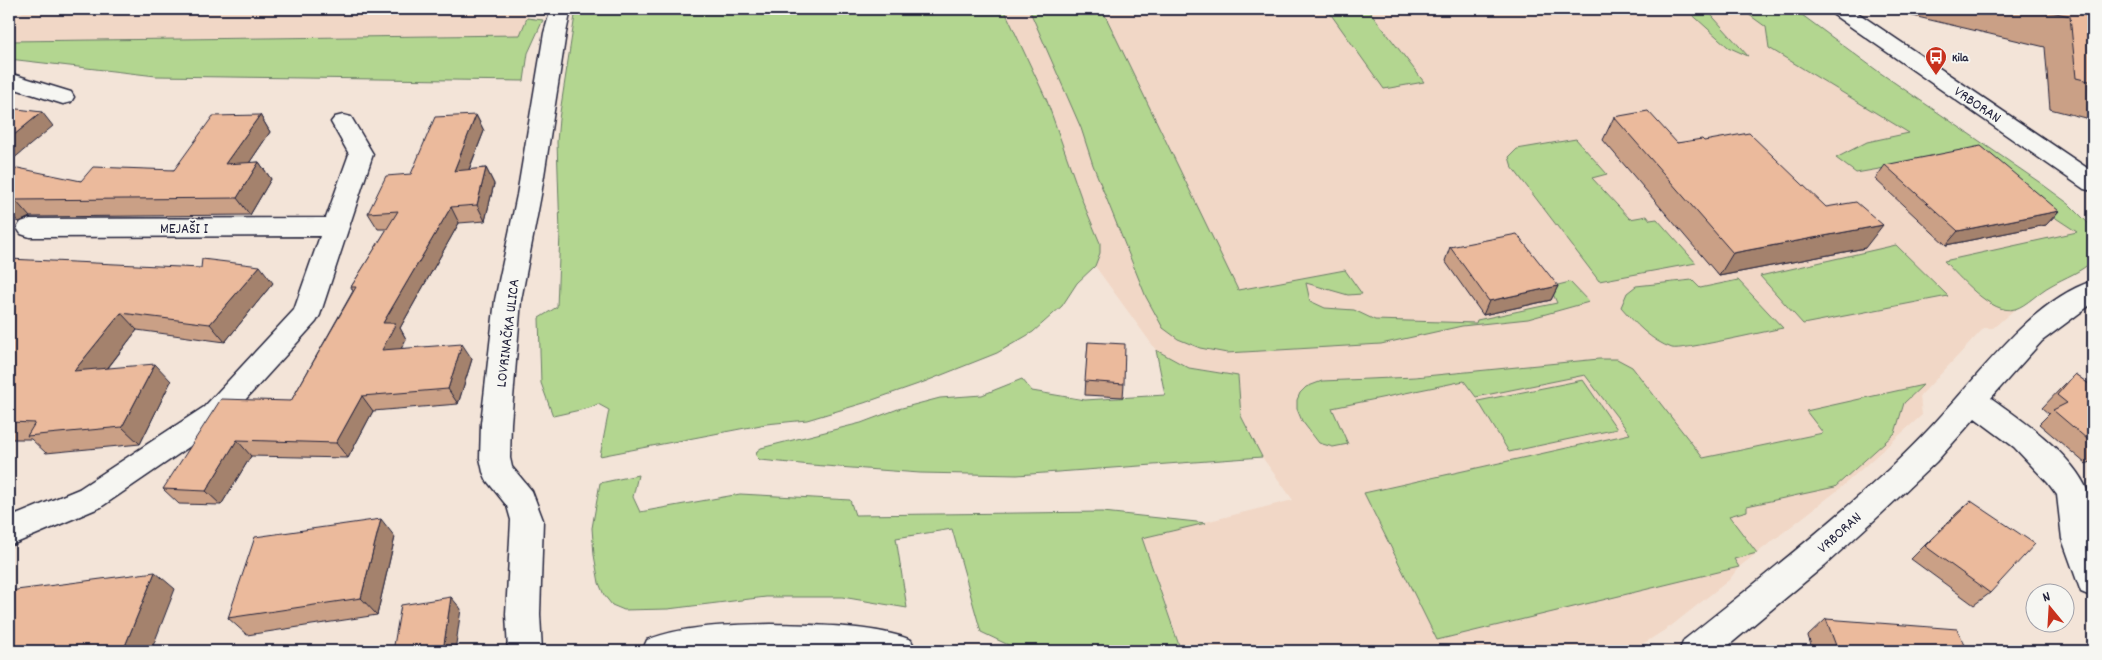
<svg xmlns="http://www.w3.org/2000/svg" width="2102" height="660" viewBox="0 0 2102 660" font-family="Dekko,sans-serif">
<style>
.built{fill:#f1d7c6}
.green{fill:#b3d690;stroke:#6a7c66}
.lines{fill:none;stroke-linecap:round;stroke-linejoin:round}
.minor-casing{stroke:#22223b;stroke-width:3}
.minor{fill:#f6f6f2;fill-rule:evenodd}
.wall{fill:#caa086;stroke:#22223b}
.shaded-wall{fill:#a4826d;stroke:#22223b}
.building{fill:#ebba9c;stroke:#22223b}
.labels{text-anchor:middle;stroke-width:4;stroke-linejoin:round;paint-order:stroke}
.far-poi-label{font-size:12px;font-weight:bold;fill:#22223b;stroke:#f6f6f2;text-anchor:start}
.street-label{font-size:15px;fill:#22223b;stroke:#f6f6f2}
</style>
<rect width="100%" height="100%" fill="#f3e4d8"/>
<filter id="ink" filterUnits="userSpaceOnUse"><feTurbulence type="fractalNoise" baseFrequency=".02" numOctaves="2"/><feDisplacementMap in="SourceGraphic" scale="10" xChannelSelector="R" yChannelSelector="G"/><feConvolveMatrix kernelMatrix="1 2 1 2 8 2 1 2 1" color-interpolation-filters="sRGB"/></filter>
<g filter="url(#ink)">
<path class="built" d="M26 9H531L520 35 9 41V24Z
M1004 9H1748L1960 154 2093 242V260L2087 267 2049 287 2014 310 1993 328H1984L1920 396 1922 415 1838 490 1739 567 1729 580 1671 626 1632 651H1182L1142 538 1293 500 1262 457 1241 416 1238 376 1189 368 1156 350 1095 266 1100 253V243L1082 200 1047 101Z"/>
<path class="green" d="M576 9H1004L1047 101 1082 200 1100 243V253L1095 266 1077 283 1062 306 1033 332 997 353 924 382 864 403 807 420 766 424 600 456 609 410 598 404 589 408 553 416 541 383 539 318 557 307 560 233 557 142 559 119Z
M1029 9H1102L1238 290 1345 270 1362 294 1348 295 1306 283 1310 301 1325 308 1354 310 1375 320 1476 323 1477 320 1557 303 1550 287 1570 282 1589 302 1528 319 1462 326 1381 344 1227 353 1200 348 1178 339 1163 328 1146 297 1093 165 1081 128Z
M1327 9H1368L1424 82 1384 89Z
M1686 9H1706L1748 56 1728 47Z
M1741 9H1794L1879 72 2042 184 2069 204 2088 223 2093 232V260C2082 272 2065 277 2050 286 2040 291 2026 306 2015 309 1992 316 1958 275 1944 261L2077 232 1960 155 1856 173 1836 158 1867 142 1909 133 1769 48 1766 27Z
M527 18 543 20 528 53 524 81 156 76 9 59V41L520 35Z
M1576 139 1607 174 1592 178 1630 219 1647 216 1650 220 1657 219 1696 263 1599 281 1512 167 1509 157 1517 149Z
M1896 245 1948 296 1803 324 1760 276Z
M1692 280 1700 288 1738 280 1783 328C1767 331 1680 351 1672 348 1651 341 1635 323 1621 307L1627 293 1636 286Z
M1156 350 1189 368 1238 376 1241 416 1262 457 1017 475 920 473 811 465 760 460 756 456 757 451 761 448 861 423 898 409 940 398 982 395 1022 379 1032 391 1085 400 1165 395Z
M1599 359H1617L1632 367 1703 458 1823 433 1806 411 1923 385 1904 403 1895 433 1835 487 1747 506V511L1729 516 1757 553 1734 559 1739 567 1437 640 1364 493 1630 434 1585 375 1476 397 1464 381 1332 408 1348 444 1333 447 1319 443 1302 421 1297 409V400L1300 393 1306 387 1322 381 1415 377Z
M1583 380 1617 429 1509 452 1478 401Z
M638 475 633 497 640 512 740 494 850 500 855 515 1103 512 1206 523 1142 538 1181 651H1021L981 632 952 529 896 538 907 608 842 597H766L668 609 624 610 612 605 604 595 599 583 594 555 592 528 600 483Z"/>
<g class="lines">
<g class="minor-casing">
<path id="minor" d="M551 9H571L566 33 541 195 521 300 511 423 510 458 512 467 532 491 543 520 540 614 542 651H508L506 614 511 520 507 506 487 481 483 472 480 458 481 423 495 300 517 195 544 33Z
M1828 9H1852L2093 172V191L2084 189 1831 13Z
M9 73 71 92 74 97 71 102 63 104 9 87Z
M343 115 351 117 373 154 320 315 316 322 224 423 101 507 9 546V518L79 489 204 407 294 310 320 236 30 237 21 234 17 228 21 222 30 219 326 218 349 154 331 122 335 117Z
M2093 281V303L2042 341 1991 398C2022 420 2072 454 2087 490 2089 497 2089 505 2090 513 2094 541 2093 568 2093 597L2081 592 2062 539 2057 495 2048 483 2014 447 1975 418 1936 462 1881 514 1825 565 1722 651H1679L1684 640C1753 585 1823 530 1888 470 1909 450 1930 429 1949 407 1987 365 2037 298 2093 281Z
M771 624C812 625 874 625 911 640L916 651H642L647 640C685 625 730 625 771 624Z"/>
</g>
<use href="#minor" class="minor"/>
</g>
<path class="wall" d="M1910 9H2093V120L2050 109 2045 47 1909 15Z
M260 115 270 132 249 163 259 162 271 179 250 215 30 217 19 222 9 219V175L81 181 174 170Z
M476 115 484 131 469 170 486 168 494 184 485 221 459 223 400 328 406 339 401 348 472 359 458 404 373 411 348 458 251 456 221 505 179 504 163 489 291 401 353 291 351 287 387 229H378L368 213Z
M1614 117 1677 143 1704 141 1865 248 1719 276 1603 140Z
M1885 165 2059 211 2046 225 1946 245 1875 179Z
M1450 247 1558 286 1551 300 1483 315 1445 261Z
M9 259 273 283 225 342 137 330 108 368 171 381 140 444 46 453 31 439H9Z
M1088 342 1124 384 1123 397 1085 395Z
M2075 374 2093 387V461L2086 464 2039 424 2049 414 2042 408 2061 388Z
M1971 501 1990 593 1974 605 1911 559 1957 513Z
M395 537 377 615 247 635 228 618Z
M1826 619 1968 651H1813L1808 636Z"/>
<path class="shaded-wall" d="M42 112 53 126 12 160 9 156V139Z
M260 115 270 132 237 181 225 164Z
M476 115 484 131 462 187 454 171Z
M259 162 271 179 250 215 237 198Z
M486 168 494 184 485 221 477 205Z
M15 200 30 217 19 222 9 211V203Z
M451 207 459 223 400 328 406 339 393 365 382 350 383 323Z
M2059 211 2046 225 1946 245 1958 231Z
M1883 225 1865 248 1719 276 1733 253Z
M260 266 273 283 225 342 210 324Z
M1558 286 1551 300 1483 315 1489 301Z
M121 313 137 330 92 388 74 371Z
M462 344 472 359 458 404 448 389Z
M155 364 171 381 140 444 122 427Z
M362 396 373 411 348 458 336 443Z
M237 440 251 456 221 505 206 491Z
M381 519 395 537 377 615 361 598Z
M155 572 175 589 151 651H123Z
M451 597 461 609 455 651H443Z"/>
<path class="building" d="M2037 9H2093V82L2076 78 2070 16Z
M9 108 42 112 9 139Z
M1648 111 1677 143 1702 139 1704 141 1749 133 1826 207 1856 202 1883 225 1733 253 1614 117Z
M260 115 225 164 259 162 237 198 15 200 9 203V175L18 168 81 181 93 167 174 170 213 116Z
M476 115 454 171 486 168 477 205 451 207 383 323H396L382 350 462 344 448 389 362 396 336 443 237 440 206 491 163 489 221 399 291 401 356 287H351L398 211 368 213 386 176 411 174 435 117Z
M1981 146 2059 211 1958 231 1885 165Z
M1517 234 1558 286 1489 301 1450 247Z
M9 259 201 268 202 259 260 266 210 324 121 313 74 371 155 364 122 427 27 436 35 423 9 422Z
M1088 342 1125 344 1124 384 1085 381Z
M2075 374 2093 387V444L2053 410 2067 403 2057 395Z
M1971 501 2035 544 1990 593 1925 546Z
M381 519 361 598 228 618 255 537Z
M155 572 123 651H9V591Z
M451 597 443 651H393L401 605Z
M1826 619 1957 629 1968 651H1838Z"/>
</g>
<defs>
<g id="bus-pin" transform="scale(1.125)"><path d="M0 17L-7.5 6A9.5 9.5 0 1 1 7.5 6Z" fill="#c8321e" stroke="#f6f6f2"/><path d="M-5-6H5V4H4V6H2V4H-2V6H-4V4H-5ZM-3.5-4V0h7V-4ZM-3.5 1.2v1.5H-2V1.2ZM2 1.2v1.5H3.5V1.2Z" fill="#fff"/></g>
</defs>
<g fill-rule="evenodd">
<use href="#bus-pin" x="1936" y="57"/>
</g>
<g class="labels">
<g class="far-poi-label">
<text x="1952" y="61">Kila</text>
</g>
<g class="street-label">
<text transform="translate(1978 104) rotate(34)" y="5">VRBORAN</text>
<text x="184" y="233">MEJAŠI I</text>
<text transform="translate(507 333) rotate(-83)" y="5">LOVRINAČKA ULICA</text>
<text transform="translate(1839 532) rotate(-42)" y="5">VRBORAN</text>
</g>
</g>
<rect width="2102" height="660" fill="none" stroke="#f6f6f2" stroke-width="30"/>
<rect x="15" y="15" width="2072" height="630" fill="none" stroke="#22223b" stroke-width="2" filter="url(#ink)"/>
<g transform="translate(2050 608) rotate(342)"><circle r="24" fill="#f6f6f2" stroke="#a1a1a9"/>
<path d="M0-4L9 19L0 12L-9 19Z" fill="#c8321e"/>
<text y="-8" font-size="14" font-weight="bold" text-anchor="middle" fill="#22223b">N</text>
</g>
</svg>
